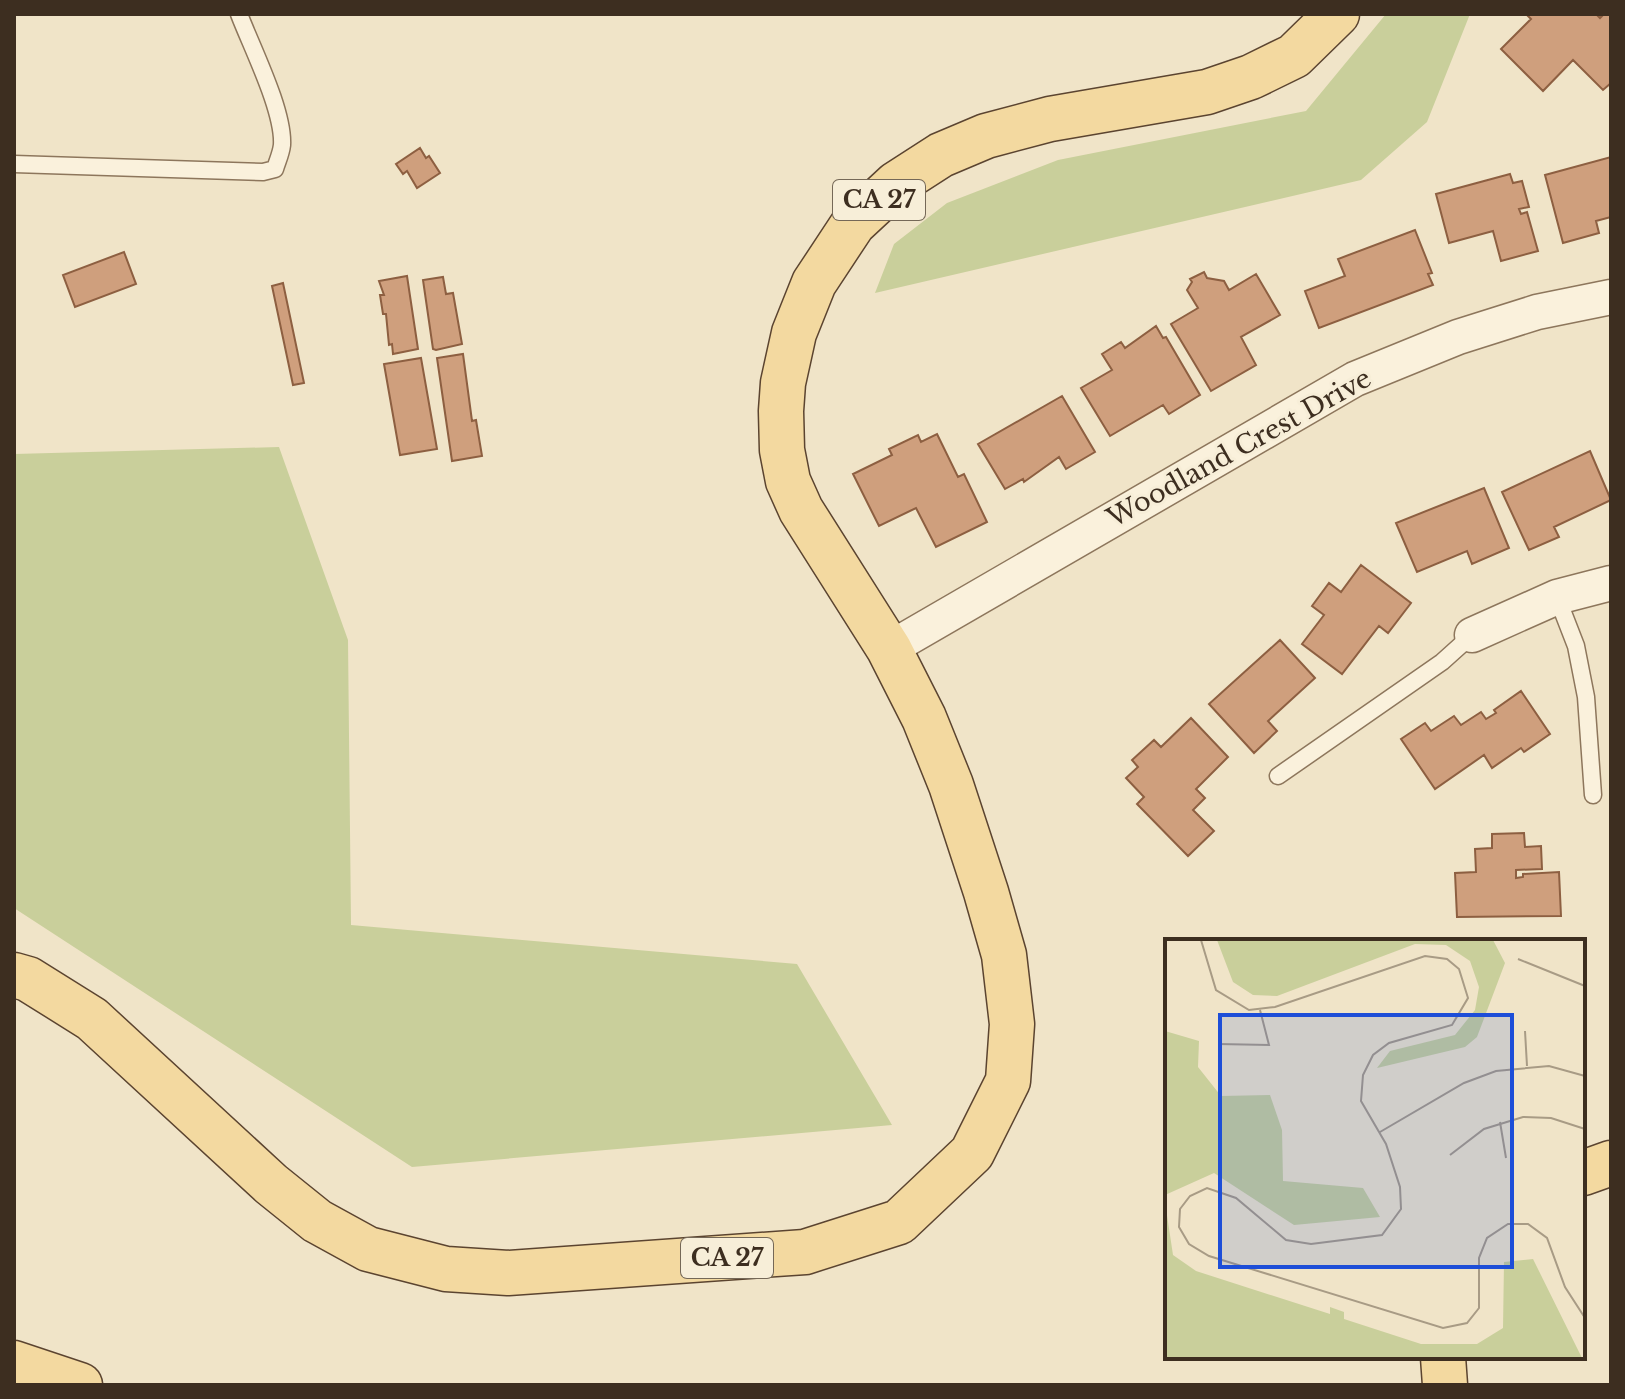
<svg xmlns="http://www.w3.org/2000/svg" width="1625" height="1399" viewBox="0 0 1625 1399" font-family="'Libre Baskerville',serif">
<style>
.green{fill:#c9cf9b}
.building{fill:#cf9f7d;stroke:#8d5f41;stroke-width:2}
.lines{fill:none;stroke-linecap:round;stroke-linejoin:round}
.lane-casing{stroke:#8d765c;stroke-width:19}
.street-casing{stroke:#8d765c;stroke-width:37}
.primary-casing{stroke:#5b4430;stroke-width:47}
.lane{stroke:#faf1dc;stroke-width:16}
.street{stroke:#faf1dc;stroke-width:34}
.primary{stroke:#f3d9a0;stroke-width:44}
.labels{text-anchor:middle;stroke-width:6;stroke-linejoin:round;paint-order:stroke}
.shield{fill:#f7eed8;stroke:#756857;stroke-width:2}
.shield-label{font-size:24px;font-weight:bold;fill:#3d2e20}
.street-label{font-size:26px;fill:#3d2e20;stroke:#f7eed8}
.inset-road{fill:none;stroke:#a89b85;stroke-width:2}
.view{fill:#1d4ed8;fill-opacity:0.15;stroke:#1d4ed8;stroke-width:4}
.inset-edge{fill:none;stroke:#3d2e20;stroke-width:4}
</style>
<rect width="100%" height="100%" fill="#f0e4c8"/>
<path class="green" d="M1386 14H1470L1427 122 1361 180 875 293 894 244 947 203 1058 160 1306 111Z
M279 447 348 640 351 925 797 964 892 1125 412 1167 14 908V454Z"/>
<path class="building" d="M1526 14H1596L1600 18 1604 14H1611V83L1603 90 1573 60 1543 91 1501 49 1531 19Z
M420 148 426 158 429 156 440 173 417 188 407 171 403 174 396 164Z
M1611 157V217L1596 221 1599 233 1563 243 1545 175Z
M1510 174 1513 183 1522 181 1529 207 1519 209 1521 214 1527 212 1538 251 1501 261 1493 231 1449 243 1436 194Z
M1415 230 1432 273 1428 274 1433 285 1319 328 1305 291 1345 276 1338 259Z
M124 252 136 284 75 307 63 275Z
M1204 272 1207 278 1224 281 1229 290 1256 274 1280 315 1241 337 1256 365 1211 391 1171 324 1198 308 1187 290 1192 282 1190 279Z
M407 276 418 349 393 354 392 344 389 345 386 314H383L380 295H384L379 281Z
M443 277 446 294 453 293 462 344 436 350 433 349 423 280Z
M283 283 304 383 293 385 272 286Z
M1156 326 1163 338 1166 337 1200 395 1169 414 1163 405 1110 436 1081 388 1112 370 1102 354 1121 342 1125 348Z
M463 354 472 421 476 420 482 456 452 461 437 358Z
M421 358 437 449 400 455 384 364Z
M1062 396 1095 452 1066 469 1059 457 1024 482 1023 479 1005 489 978 444Z
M937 434 958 477 964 474 987 522 936 547 916 508 879 526 853 474 892 455 889 449 918 435 921 442Z
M1590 451 1611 500 1554 527 1559 537 1529 550 1502 492Z
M1484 488 1509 548 1472 564 1467 551 1417 572 1396 523Z
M1361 565 1411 603 1388 633 1379 626 1342 674 1302 644 1324 615 1312 606 1329 583 1341 592Z
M1280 640 1315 678 1268 721 1277 731 1254 753 1209 704Z
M1521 691 1550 734 1524 752 1521 748 1492 768 1484 755 1435 789 1401 739 1425 723 1431 731 1454 716 1461 725 1481 712 1486 719 1496 713 1494 710Z
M1191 718 1228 757 1196 789 1205 798 1193 810 1214 831 1188 856 1137 804 1144 797 1126 778 1138 767 1132 760 1154 740 1161 747Z
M1524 833 1525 847 1541 846 1542 869 1516 870V878L1523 877V874L1559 872 1561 916 1457 917 1455 873 1476 872 1475 849 1492 848V834Z"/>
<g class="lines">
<g class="lane-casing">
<path id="lane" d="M14 164 263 172 275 169C277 162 281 154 282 145 284 111 252 48 239 14
M1557 597 1576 646 1586 697 1593 795
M1278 776 1442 662 1472 635"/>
</g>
<g class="street-casing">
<path id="street" d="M1472 635 1557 597 1611 583
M889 649 1355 379 1458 337 1537 312 1611 297"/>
</g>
<g class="primary-casing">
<path id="primary" d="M14 975 28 979 92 1019 271 1184 317 1221 368 1249 446 1269 508 1273 805 1252 899 1222 972 1153 1008 1081 1012 1024 1004 955 986 892 951 785 924 718 889 649 801 510 788 481 782 450 781 411 783 383 794 333 814 283 853 224 896 184 941 155 986 136 1050 119 1207 92 1251 77 1294 56 1337 14
M1583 1173 1611 1163
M1443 1357 1445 1385
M14 1363 80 1385"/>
</g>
<use href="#lane" class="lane"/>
<use href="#street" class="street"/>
<use href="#primary" class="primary"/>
</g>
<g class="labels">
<g class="shield">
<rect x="833" y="180" width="92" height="40" rx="6"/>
<rect x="681" y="1238" width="92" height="40" rx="6"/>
</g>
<g class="shield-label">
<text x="879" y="208">CA 27</text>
<text x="727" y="1266">CA 27</text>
</g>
<g class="street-label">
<text transform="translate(1239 448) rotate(-29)" y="9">Woodland Crest Drive</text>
</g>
</g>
<g transform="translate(1165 939)">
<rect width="420" height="420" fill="#f0e4c8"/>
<path d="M52 1H328L340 24 312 98 300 108 212 129 225 112 290 96 310 71 314 48 305 22 281 6 250 5 112 57 88 56 68 43ZM0 92 34 102 33 128 56 157 105 156 117 191 118 242 198 249 215 278 129 286 49 234 0 256ZM0 263 8 316 31 332 165 375V368L179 373V380L256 405H312L338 389 339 323 368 320 417 419H0Z" fill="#c9cf9b"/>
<path class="inset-road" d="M36 1 51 51 84 71 110 68 260 17 282 20 294 30 303 59 287 86 224 104 208 116 198 136 196 162 221 205 235 248 236 270 217 296 146 305 121 301 71 259 42 249 25 257 15 270 14 288 24 305 44 317 278 389 302 384 314 369V319L322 299 343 285H363L382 299 400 348 420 379M353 20 420 47M360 92 362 127M53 105 104 106 95 71M335 183 341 219M215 193 299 144 331 132 384 127 420 137M285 216 319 190 358 178 386 179 420 190"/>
<path class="view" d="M55 76H347V328H55Z"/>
<rect width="420" height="420" class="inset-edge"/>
</g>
<rect width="1625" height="1399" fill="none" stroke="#3d2e20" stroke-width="32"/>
</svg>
